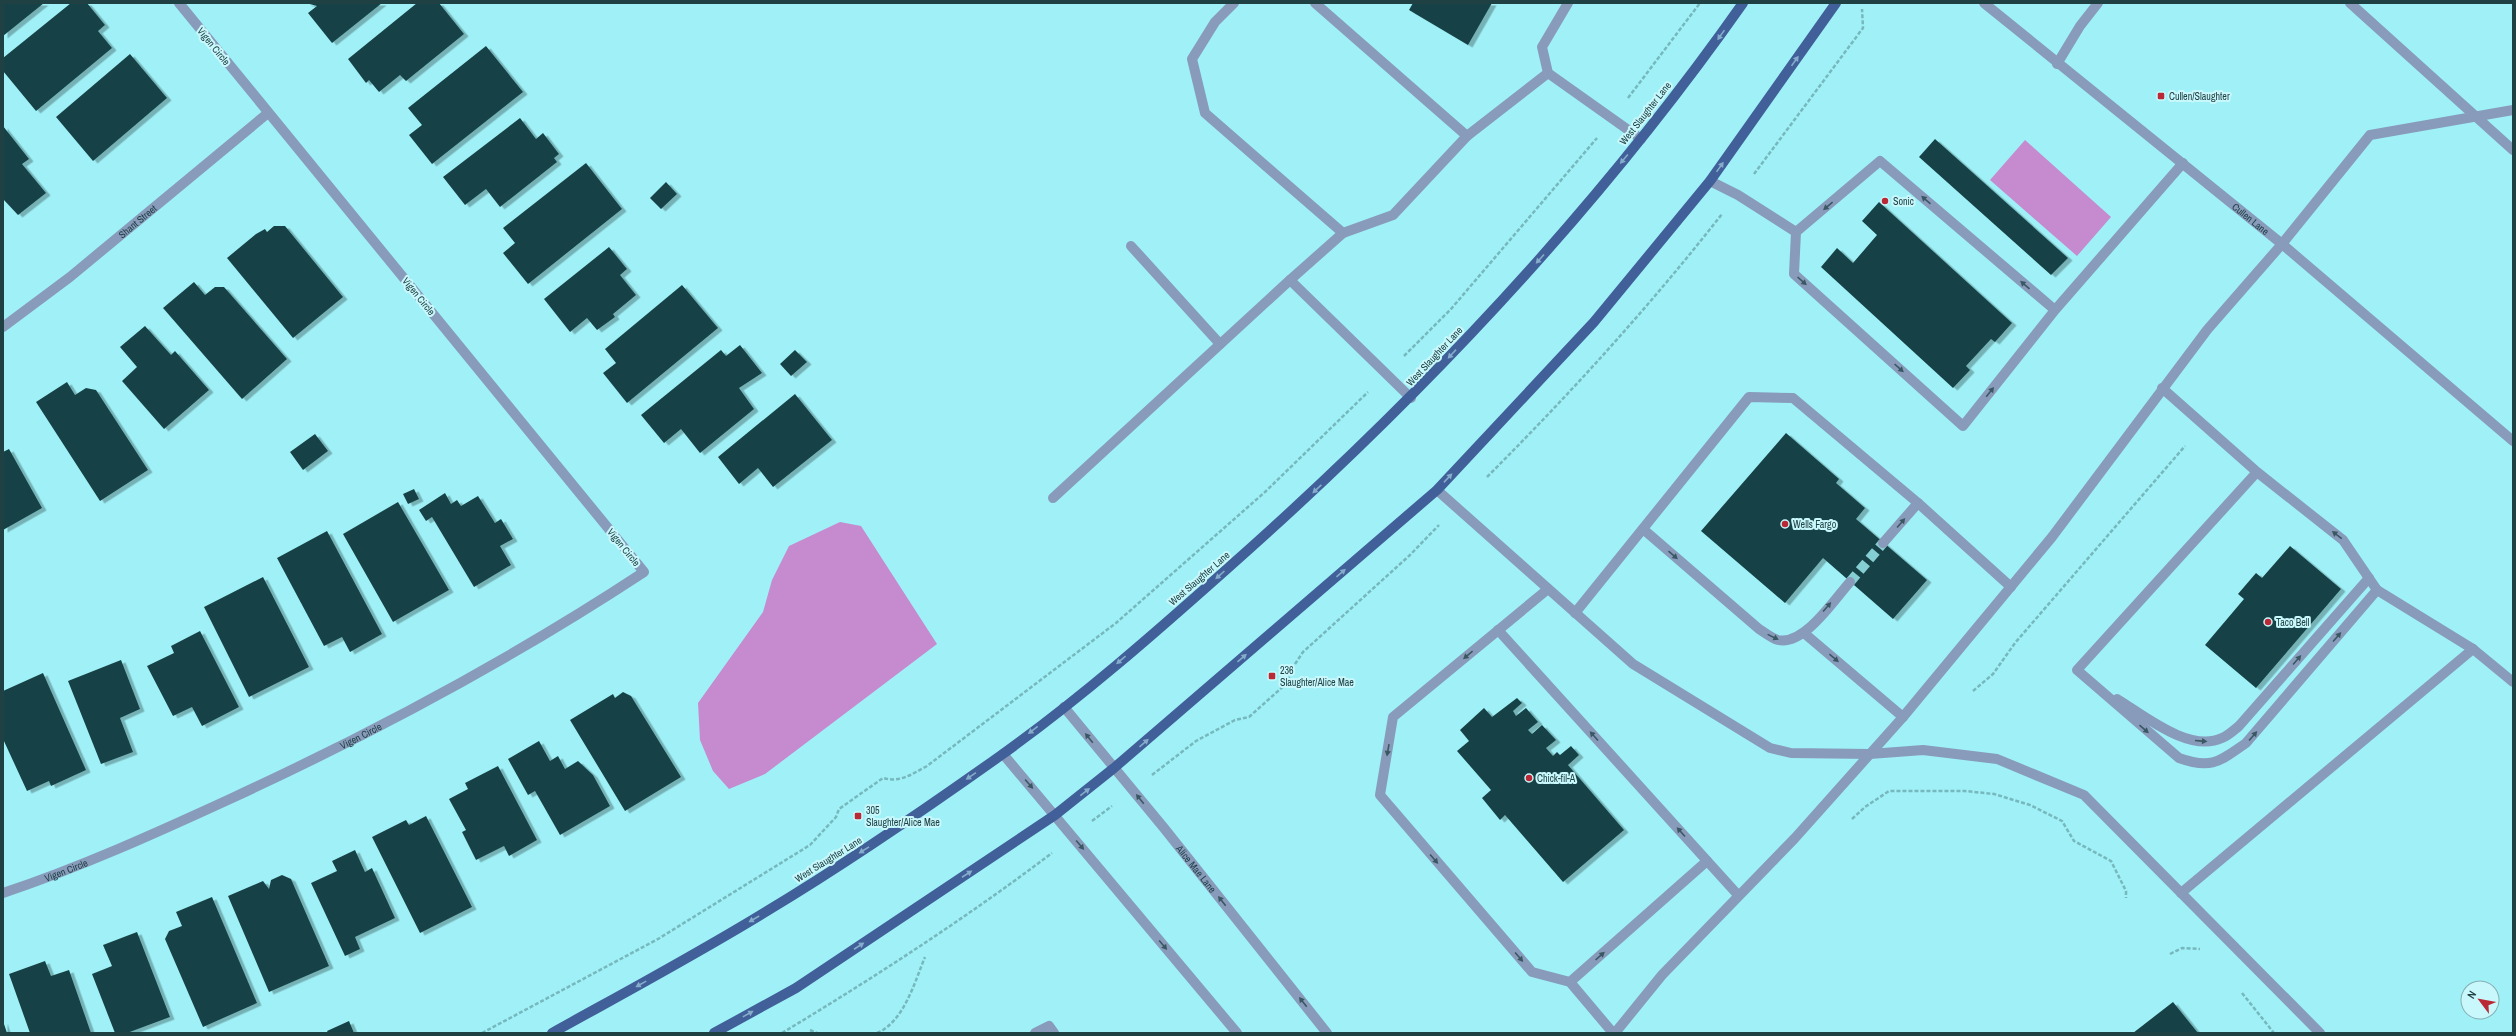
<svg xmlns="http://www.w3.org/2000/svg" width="2516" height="1036" viewBox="0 0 2516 1036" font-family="'Archivo Narrow',sans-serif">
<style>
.water{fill:#c68acf}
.building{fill:#194346;filter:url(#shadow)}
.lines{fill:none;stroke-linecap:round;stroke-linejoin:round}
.minor-tunnel{stroke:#85ced3;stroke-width:10;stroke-dasharray:10 5;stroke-linecap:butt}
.path{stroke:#76b8bd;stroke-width:2.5;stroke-dasharray:4 2;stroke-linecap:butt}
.minor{stroke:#899bbb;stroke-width:10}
.major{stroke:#415f98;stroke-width:10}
.oneway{fill:#85acca}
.oneway2{fill:#3a5862}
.poi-dot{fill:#b92834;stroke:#c9f8fc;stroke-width:1.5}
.labels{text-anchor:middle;stroke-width:4;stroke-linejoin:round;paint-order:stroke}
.street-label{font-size:10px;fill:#1f4144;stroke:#c9f8fc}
.poi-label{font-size:10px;fill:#1f4144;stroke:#c9f8fc;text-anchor:start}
</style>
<defs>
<filter id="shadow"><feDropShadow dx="4.5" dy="2.5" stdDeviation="0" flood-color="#0004"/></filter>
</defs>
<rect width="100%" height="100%" fill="#9ff1f7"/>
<path class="water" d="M2025 140 2111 217 2077 256 1990 180Z
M840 522 861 526 937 644 765 774 729 789 713 771 700 740 698 703 763 612 772 580 789 546Z"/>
<path class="building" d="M3 3H44L3 36Z
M71 3H87L105 25 98 31 112 48 36 111 3 71V58Z
M306 3H382L332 43 308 13 317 6Z
M417 3H439L464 34 406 81 400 75 379 92 369 80 366 83 348 59Z
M1413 3H1492L1468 45 1409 10Z
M486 46 523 92 432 164 409 135 422 125 408 108Z
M130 54 167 98 93 161 56 117Z
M520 118 536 139 543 133 559 154 554 158 557 162 500 207 486 189 465 205 443 177Z
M3 126 29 159 22 164 46 193 18 215 3 199Z
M1935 139 2068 258 2051 275 1919 157Z
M586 163 622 209 528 284 503 253 515 243 503 228Z
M666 182 677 194 661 209 650 198Z
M1879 202 2012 323 1995 342 1991 339 1966 366 1970 370 1953 388 1821 267 1837 248 1853 263 1877 235 1862 221Z
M274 226H285L343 297 293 338 227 258 256 234 265 229 267 232Z
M609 247 627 269 620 275 636 295 613 314 615 317 597 330 587 318 570 332 544 299Z
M194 282 205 295 215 287H224L287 359 242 399 163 308Z
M682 285 718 328 627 403 603 373 616 363 605 349Z
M145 326 171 355 175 351 209 390 164 429 122 381 137 367 120 347Z
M740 345 762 373 739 388 754 409 700 453 681 429 664 443 641 415 721 350 726 356Z
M795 350 807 362 791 376 780 364Z
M67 382 75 395 86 388 96 390 148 470 100 501 36 402Z
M795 394 832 440 773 487 758 468 739 484 718 457Z
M1786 433 1839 479 1836 483 1865 508 1856 519 1927 580 1893 619 1823 558 1785 603 1701 531Z
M315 434 328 451 303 470 290 452Z
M9 449 42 508 3 530V452Z
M414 489 419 499 408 504 403 494Z
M445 493 451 504 457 500 461 506 478 496 495 523 501 519 513 539 500 546 511 565 474 587 432 517 426 521 419 510Z
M398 502 449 590 393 622 343 534Z
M327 531 382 634 350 652 342 637 324 646 277 558Z
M2290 546 2341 589 2256 688 2205 645 2244 599 2238 594 2256 573 2262 578Z
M263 577 309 667 249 697 204 607Z
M200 631 239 707 202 726 192 707 173 716 147 666 174 653 171 646Z
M121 660 140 709 120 718 133 752 101 764 68 681Z
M43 673 86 770 51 786 49 781 27 791 3 739V691Z
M623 692 631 696 681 777 625 811 570 720 613 694 615 698Z
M1517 698 1522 703 1513 711 1516 716 1526 708 1538 722 1528 730 1532 734 1542 725 1556 740 1546 748 1553 756 1557 752 1560 755 1571 746 1579 755 1568 765 1624 830 1563 882 1505 815 1500 820 1482 798 1491 790 1457 751 1469 741 1460 730 1484 708 1492 717Z
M539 741 550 761 558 756 565 769 578 761 593 775 610 806 560 835 535 791 528 795 508 759Z
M498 766 537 840 509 856 504 846 476 860 462 832 466 830 449 799 468 789 465 783Z
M426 816 472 907 420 933 372 837 406 820 409 825Z
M355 850 365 872 372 868 395 918 355 937 360 949 345 956 311 883 337 871 332 861Z
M282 875 291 879 329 966 269 992 228 896 263 881 269 889 271 880Z
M212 897 257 1003 203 1027 165 939 169 931 182 926 176 912Z
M137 932 170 1017 127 1033H115L92 974 112 966 103 945Z
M45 961 51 976 69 970 91 1033H30L9 974Z
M2173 1002 2198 1033H2133Z
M3 1021 7 1033H3Z
M349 1021 354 1033H328L327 1031Z"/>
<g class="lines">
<path class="minor-tunnel" d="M1850 582 1883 543"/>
<path class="path" d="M1628 98 1700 3
M1754 174 1863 28 1862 9
M1404 356 1451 309 1597 138
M1487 477C1570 394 1649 307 1722 214
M1973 691 1993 674 2015 643 2185 446
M1152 775 1196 741 1235 720 1249 717 1287 683 1291 670 1303 652 1410 555 1439 525
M1852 819 1865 807 1889 791H1965L1994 794 2030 805 2062 821 2074 841 2111 861 2126 891V898
M1092 821 1112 806
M2170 954 2182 948 2200 949
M2242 993 2274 1033
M810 1030 817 1033
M482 1033 658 939 810 845 836 817 839 809 883 778C900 783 912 774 927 766L1116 623 1265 492 1368 392
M782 1033C875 977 966 918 1052 853
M877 1033C904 1022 915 981 925 957"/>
<g class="minor">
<path d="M1234 3 1215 22 1192 59 1205 113 1343 233 1393 215 1467 136 1315 3"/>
<path d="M1568 3 1542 47 1548 73 1641 139"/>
<path id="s1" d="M1984 3 2282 244 2513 441"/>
<path d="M2350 3 2513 150"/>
<path d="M2057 64 2080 26 2098 3"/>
<path d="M1467 136 1548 73"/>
<path d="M1710 181 1738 195 1796 232"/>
<path d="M1343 233 1290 280 1411 398"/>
<path d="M1131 246 1220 344"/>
<path d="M2055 310 1880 161 1796 232 1794 274 1963 426 2055 310 2183 163"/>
<path id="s2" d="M3 327 70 277 268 113"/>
<path d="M2162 388 2257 472 2077 670 2179 758C2212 770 2220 761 2246 743L2377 590 2343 540 2257 472"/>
<path d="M1437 490 1633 664 1770 748 1791 753 1870 754 1923 750 1997 759 2084 795 2320 1033"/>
<path d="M1053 498 1290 280"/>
<path d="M1643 529 1759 629C1764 632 1771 638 1778 640 1804 646 1834 600 1850 582"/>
<path d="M1883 543 1918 503"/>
<path d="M1548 589 1393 717 1380 795 1532 972 1570 982 1613 1033"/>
<path d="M2377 590 2473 649"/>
<path d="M1575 613 1749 397 1793 398 1918 503 2011 587"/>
<path d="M1498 630 1738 895"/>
<path d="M1804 633 1903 717"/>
<path d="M2117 699C2145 716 2189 753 2222 738 2228 736 2234 730 2239 726L2369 578"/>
<path id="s3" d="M1064 707 1164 828 1327 1033"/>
<path d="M1003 754 1237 1033"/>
<path id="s4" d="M3 893C81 867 156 833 230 799 373 733 512 659 644 572L179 3"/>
<path d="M2181 893 2473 649 2513 682"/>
<path d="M1570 982 1707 861"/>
<path d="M1035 1033 1049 1026 1054 1033"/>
<path d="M1615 1033 1662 975 1795 838 1903 717 2052 537 2207 330 2282 244 2370 135 2513 110"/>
</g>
<path class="major" d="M552 1033C624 993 697 954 767 911 847 863 924 810 1000 756 1080 699 1155 633 1228 568 1419 399 1596 212 1743 3
M714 1033 796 988 1055 815 1114 768 1437 490 1594 322 1710 181 1836 3"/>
</g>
<defs><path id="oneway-solid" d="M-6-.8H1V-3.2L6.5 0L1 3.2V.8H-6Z"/></defs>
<g class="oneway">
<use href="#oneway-solid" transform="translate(1721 35) rotate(125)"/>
<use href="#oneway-solid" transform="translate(1795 61) rotate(-55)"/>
<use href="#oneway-solid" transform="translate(1624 159) rotate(130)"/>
<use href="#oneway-solid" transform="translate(1720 167) rotate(-55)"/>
<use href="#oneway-solid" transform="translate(1540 259) rotate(132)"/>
<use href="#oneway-solid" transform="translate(1452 354) rotate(133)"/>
<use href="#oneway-solid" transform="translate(1448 478) rotate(-47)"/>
<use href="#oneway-solid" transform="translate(1317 489) rotate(137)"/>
<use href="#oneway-solid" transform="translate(1341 573) rotate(-41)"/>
<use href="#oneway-solid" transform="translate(1220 575) rotate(138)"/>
<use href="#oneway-solid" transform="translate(1242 658) rotate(-41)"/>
<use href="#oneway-solid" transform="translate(1121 660) rotate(140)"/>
<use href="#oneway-solid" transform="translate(1033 730) rotate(142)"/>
<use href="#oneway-solid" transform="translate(1144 743) rotate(-41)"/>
<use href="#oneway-solid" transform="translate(971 776) rotate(145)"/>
<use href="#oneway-solid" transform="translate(1085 792) rotate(-38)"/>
<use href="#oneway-solid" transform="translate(864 850) rotate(148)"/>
<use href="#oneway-solid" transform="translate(967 874) rotate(-33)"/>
<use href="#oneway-solid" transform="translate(754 919) rotate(150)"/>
<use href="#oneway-solid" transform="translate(859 946) rotate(-33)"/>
<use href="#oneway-solid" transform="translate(641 984) rotate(151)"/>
<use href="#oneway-solid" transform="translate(748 1014) rotate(-29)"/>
</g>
<g class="oneway2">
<use href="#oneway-solid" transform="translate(1926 200) rotate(-139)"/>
<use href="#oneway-solid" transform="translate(1828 206) rotate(140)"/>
<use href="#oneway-solid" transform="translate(1802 281) rotate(42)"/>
<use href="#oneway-solid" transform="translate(2025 285) rotate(-139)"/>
<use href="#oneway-solid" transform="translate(1899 368) rotate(42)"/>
<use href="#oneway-solid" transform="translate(1990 392) rotate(-51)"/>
<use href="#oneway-solid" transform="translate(1901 523) rotate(-49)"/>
<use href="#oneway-solid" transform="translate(2337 535) rotate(-142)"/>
<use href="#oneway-solid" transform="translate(1673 555) rotate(41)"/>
<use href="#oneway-solid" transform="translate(1827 607) rotate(-49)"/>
<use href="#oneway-solid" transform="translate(1773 637) rotate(26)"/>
<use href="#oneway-solid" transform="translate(2337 637) rotate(-49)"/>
<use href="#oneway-solid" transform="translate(1468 655) rotate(140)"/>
<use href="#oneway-solid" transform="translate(1834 658) rotate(40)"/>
<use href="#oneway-solid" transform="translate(2297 660) rotate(-49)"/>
<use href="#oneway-solid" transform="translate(2144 729) rotate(41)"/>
<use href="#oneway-solid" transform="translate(1594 736) rotate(-132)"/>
<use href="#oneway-solid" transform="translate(2253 736) rotate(-49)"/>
<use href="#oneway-solid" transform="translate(1089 738) rotate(-129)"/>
<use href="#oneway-solid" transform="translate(2201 741) rotate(5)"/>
<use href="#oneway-solid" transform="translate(1388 750) rotate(100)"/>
<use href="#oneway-solid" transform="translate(1029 784) rotate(49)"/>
<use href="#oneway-solid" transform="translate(1140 799) rotate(-129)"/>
<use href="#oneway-solid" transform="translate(1681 832) rotate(-132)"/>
<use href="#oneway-solid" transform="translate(1080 845) rotate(50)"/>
<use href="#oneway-solid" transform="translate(1434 859) rotate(49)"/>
<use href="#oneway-solid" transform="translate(1222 901) rotate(-128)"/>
<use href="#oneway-solid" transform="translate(1163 945) rotate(50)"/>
<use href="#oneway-solid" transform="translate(1600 956) rotate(-42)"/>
<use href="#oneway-solid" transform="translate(1519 957) rotate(49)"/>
<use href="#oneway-solid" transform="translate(1303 1002) rotate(-128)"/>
</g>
<g class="poi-dot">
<rect x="2157" y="92" width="8" height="8" rx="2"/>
<circle cx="1885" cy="201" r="4"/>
<circle cx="1785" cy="524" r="4"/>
<circle cx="2268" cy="622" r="4"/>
<rect x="1268" y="672" width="8" height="8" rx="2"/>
<circle cx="1529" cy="778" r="4"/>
<rect x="854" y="812" width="8" height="8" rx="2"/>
</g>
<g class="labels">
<g class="street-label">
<text transform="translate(214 46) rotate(51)" y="4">Vigen Circle</text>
<text transform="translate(1645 113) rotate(-52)" y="4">West Slaughter Lane</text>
<text dy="4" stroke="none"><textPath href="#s1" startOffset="343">Cullen Lane</textPath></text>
<text dy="4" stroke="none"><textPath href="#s2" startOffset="171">Shant Street</textPath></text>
<text transform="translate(419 296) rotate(51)" y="4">Vigen Circle</text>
<text transform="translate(1434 356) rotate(-47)" y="4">West Slaughter Lane</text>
<text transform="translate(624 547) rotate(51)" y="4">Vigen Circle</text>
<text transform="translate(1199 578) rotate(-41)" y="4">West Slaughter Lane</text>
<text dy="4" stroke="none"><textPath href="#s4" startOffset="391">Vigen Circle</textPath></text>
<text transform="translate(828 859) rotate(-32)" y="4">West Slaughter Lane</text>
<text dy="4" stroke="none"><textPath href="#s3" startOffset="209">Alice Mae Lane</textPath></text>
<text dy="4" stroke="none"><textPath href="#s4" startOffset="67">Vigen Circle</textPath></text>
</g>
<g class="poi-label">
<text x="2169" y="100">Cullen/Slaughter</text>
<text x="1893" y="205">Sonic</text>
<text x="1793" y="528">Wells Fargo</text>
<text x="2276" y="626">Taco Bell</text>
<text x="1280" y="674">236<tspan x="1280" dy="12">Slaughter/Alice Mae</tspan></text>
<text x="1537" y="782">Chick-fil-A</text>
<text x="866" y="814">305<tspan x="866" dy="12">Slaughter/Alice Mae</tspan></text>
</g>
</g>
<rect width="2516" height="1036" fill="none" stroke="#1f4144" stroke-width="8"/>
<g transform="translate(2480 1000) rotate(302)"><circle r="19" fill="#c9f8fc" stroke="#85afb2"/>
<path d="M0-3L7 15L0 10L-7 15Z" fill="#b92834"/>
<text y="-6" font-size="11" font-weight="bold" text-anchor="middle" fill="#1f4144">N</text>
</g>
</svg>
